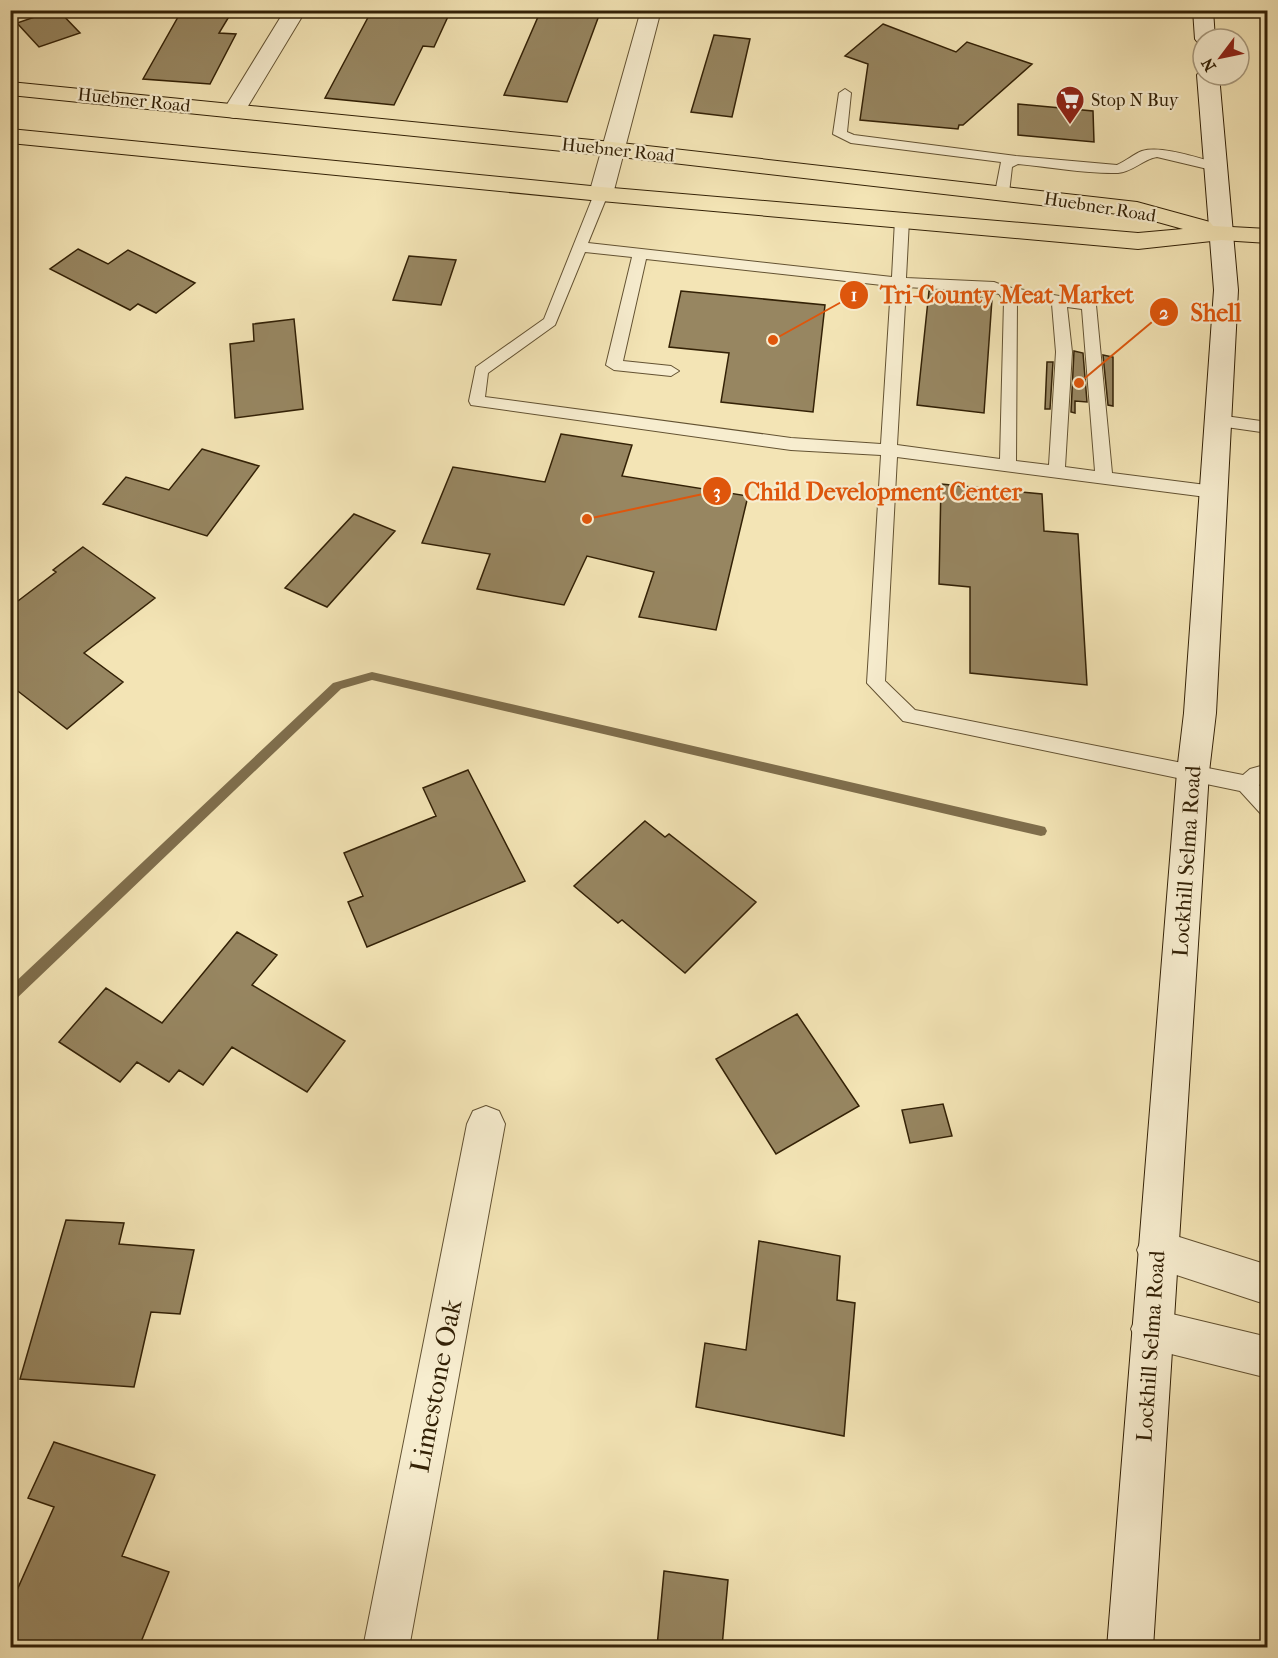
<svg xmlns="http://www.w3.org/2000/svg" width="1278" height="1658" viewBox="0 0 1278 1658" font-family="'IM FELL French Canon',serif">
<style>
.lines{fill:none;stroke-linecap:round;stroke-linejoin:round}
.stream{fill:#7f6e4c;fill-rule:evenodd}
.building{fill:#978661;stroke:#332106;stroke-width:1.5}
.service-casing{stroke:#635232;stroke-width:2}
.minor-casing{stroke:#635232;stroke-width:2}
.secondary-casing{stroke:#332106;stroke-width:2}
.primary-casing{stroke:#332106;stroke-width:2}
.service{fill:#f7edcf;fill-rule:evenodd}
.minor{fill:#f7edcf;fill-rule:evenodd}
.secondary{fill:#f7edcf;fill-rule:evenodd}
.primary{fill:#f3e4b5;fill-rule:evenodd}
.labels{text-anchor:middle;stroke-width:4.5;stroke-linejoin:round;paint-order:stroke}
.far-street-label{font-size:18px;fill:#332106;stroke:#f7edcf}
.far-poi-label{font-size:18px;fill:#332106;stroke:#f7edcf;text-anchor:start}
.street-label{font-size:22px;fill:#332106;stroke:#f7edcf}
.near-street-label{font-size:27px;fill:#332106;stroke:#f7edcf}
.leader{fill:none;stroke:#df560c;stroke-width:2}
.callout-dot{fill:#df560c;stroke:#f7edcf;stroke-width:2}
.mark-label{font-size:18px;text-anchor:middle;font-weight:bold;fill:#fff}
.callout-label{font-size:24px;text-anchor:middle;font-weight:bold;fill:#df560c;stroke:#f7edcf;stroke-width:4.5;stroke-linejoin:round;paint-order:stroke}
</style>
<rect width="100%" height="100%" fill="#f3e4b5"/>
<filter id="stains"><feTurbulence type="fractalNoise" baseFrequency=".00333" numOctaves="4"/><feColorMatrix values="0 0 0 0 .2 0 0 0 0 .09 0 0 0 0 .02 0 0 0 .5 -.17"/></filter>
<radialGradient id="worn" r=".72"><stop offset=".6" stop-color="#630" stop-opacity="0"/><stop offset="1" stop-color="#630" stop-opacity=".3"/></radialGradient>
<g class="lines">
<path class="stream" d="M372 672 1041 826 1045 827 1047 831 1045 835 1041 836 372 680 341 689 15 1000 10 1002V987L333 683Z"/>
</g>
<path class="building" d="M55 10H58L80 33 39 47 17 23Z
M182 10H233L219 33 236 34 210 84 143 79Z
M372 10H451L434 47 423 46 394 105 325 98Z
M541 10H601L567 102 504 95Z
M883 24 956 52 967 42 1032 64 963 125H959L958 129 860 120 868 64 845 56Z
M714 35 750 39 732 117 691 112Z
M1018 104 1093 111 1094 142 1018 135Z
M78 249 108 264 128 250 195 283 156 313 138 304 130 310 50 269Z
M409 256 456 260 441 305 393 300Z
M681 291 825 305 813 412 721 402 729 353 669 347Z
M929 291 992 299 984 413 917 405Z
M294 319 303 409 235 418 230 344 254 341 253 324Z
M1074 351 1083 353 1087 402 1075 401V413L1071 412Z
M1103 355 1113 357V406L1108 405Z
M1047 362H1053L1050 409H1045Z
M561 434 632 445 622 476 748 496 716 630 639 617 654 572 587 556 564 605 477 589 490 554 422 543 453 467 545 482Z
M202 449 259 466 207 536 103 504 126 477 169 490Z
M941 484 1042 494 1044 531 1078 534 1087 685 970 673V587L939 584Z
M354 514 395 531 327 607 285 588Z
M83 547 155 598 84 653 123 682 67 729 10 685V607L56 572 53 570Z
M468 770 525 881 367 947 348 902 363 896 344 853 436 816 423 788Z
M645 821 665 837 669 834 756 902 685 973 622 920 618 923 574 886Z
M237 932 277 955 252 985 345 1041 307 1092 232 1047 203 1085 179 1070 169 1082 137 1062 120 1082 59 1042 106 988 162 1023Z
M797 1014 859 1106 776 1154 716 1059Z
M943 1104 952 1136 910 1143 902 1110Z
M66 1220 124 1223 119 1244 194 1250 180 1314 151 1312 134 1387 20 1379Z
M759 1241 840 1256 837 1300 855 1303 844 1436 696 1407 705 1343 746 1350Z
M54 1442 155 1475 122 1556 169 1572 139 1647H10V1606L54 1507 28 1498Z
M664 1571 728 1580 722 1647H657Z"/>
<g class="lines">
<g class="service-casing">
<path id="service" d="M845 89 851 93 847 132 854 135 1016 156 1117 165C1126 161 1134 154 1142 151 1163 145 1200 159 1221 164L1223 167 1216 171 1157 157C1143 159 1133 172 1118 173 1088 174 1049 167 1018 164L1012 167 1009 193 1002 197 995 193 1001 162 851 143 833 134 839 93Z
M601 190 608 194 588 243 892 277 895 220 902 216 909 220 906 278 994 282 1007 287 1094 302 1096 305 1112 473 1214 486 1220 488 1222 492 1220 496 1214 498 897 457 885 681 915 710 1243 775 1250 769 1268 764V780L1259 785 1268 794V816L1261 814 1240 791 903 721 867 683 881 455 791 450 471 405 469 401 476 367 544 319 594 194ZM585 252 632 257 606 365 614 370 671 376 679 371 671 366 623 361 646 259 891 286 881 444 791 438 485 397 488 373 555 325ZM906 287 992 292 999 294 1004 301 1000 459 897 445ZM1017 298 1052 304 1056 352 1049 465 1016 461ZM1067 307 1082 309 1095 471 1065 467 1072 352Z
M1218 415 1268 422V433L1212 425 1210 421 1212 417Z"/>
</g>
<g class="minor-casing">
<path id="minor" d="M285 10H306L242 116 234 118 226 116 223 111Z
M641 10H661L613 194 609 199 601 201 593 199 589 194Z
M486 1106 499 1111 505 1124 409 1648H363L467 1124 473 1111Z
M1157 1230 1268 1265V1305L1143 1264 1137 1250 1143 1236Z
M1151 1309 1268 1337V1378L1151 1349 1137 1343 1131 1329 1137 1315Z"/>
</g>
<g class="secondary-casing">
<path id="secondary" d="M1193 10H1213L1215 39H1203V45L1198 43 1195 39Z
M1200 70H1203V75H1219L1238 290 1216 713 1209 772 1153 1648H1107L1177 772 1184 713 1214 290 1197 75Z"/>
</g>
<g class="primary-casing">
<path id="primary" d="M10 82 612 142 1137 202 1210 222 1213 226 1268 229V243L1221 240 1138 249 601 201 10 143V129L601 187 1138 233 1183 229 1136 216 612 156 10 95Z"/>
</g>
<use href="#service" class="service"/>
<use href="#minor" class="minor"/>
<use href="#secondary" class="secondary"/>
<use href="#primary" class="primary"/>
</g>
<defs>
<g id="supermarket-pin" transform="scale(1.5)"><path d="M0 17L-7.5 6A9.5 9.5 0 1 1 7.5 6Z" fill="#8f2418" stroke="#f7edcf"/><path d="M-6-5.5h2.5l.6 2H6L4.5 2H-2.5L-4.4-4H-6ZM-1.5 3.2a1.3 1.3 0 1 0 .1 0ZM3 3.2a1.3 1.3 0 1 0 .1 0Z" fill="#fff"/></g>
</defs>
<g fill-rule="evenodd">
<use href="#supermarket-pin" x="1070" y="100"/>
</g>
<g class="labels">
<g class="far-street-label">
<text transform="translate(134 100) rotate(6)" y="6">Huebner Road</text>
<text transform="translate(618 150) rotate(6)" y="6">Huebner Road</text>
<text transform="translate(1100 207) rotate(9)" y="6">Huebner Road</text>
</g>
<g class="far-poi-label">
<text x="1091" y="106">Stop N Buy</text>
</g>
<g class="street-label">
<text transform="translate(1186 861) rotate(-86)" y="8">Lockhill Selma Road</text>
<text transform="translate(1150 1346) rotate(-86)" y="8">Lockhill Selma Road</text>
</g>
<g class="near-street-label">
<text transform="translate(436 1386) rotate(-79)" y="9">Limestone Oak</text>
</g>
</g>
<path class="leader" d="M773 340L854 295M1079 383L1164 312M587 519L717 491"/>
<g class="callout-dot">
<circle cx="773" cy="340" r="6"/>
<circle cx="1079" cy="383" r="6"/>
<circle cx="587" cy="519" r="6"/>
<circle cx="854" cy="295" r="15"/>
<circle cx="1164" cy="312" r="15"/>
<circle cx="717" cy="491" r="15"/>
</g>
<g class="mark-label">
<text x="854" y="301">1</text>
<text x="1164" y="319">2</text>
<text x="717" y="498">3</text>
</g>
<g class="callout-label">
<text x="1007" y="303">Tri-County Meat Market</text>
<text x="1216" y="321">Shell</text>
<text x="883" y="500">Child Development Center</text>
</g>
<rect width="1278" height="1658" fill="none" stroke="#f3e4b5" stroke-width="36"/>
<rect x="12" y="12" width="1254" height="1634" fill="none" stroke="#332106" stroke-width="3"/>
<rect x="18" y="18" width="1242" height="1622" fill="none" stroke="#332106" stroke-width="1.5"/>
<g transform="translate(1221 57) rotate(238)"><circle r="28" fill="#f7edcf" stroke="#a99b7f" stroke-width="1.5"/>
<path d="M0-4.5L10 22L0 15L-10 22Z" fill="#8f2418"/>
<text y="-9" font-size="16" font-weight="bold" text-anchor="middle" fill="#332106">N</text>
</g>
<rect width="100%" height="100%" filter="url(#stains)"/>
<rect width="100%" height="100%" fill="url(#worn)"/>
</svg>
